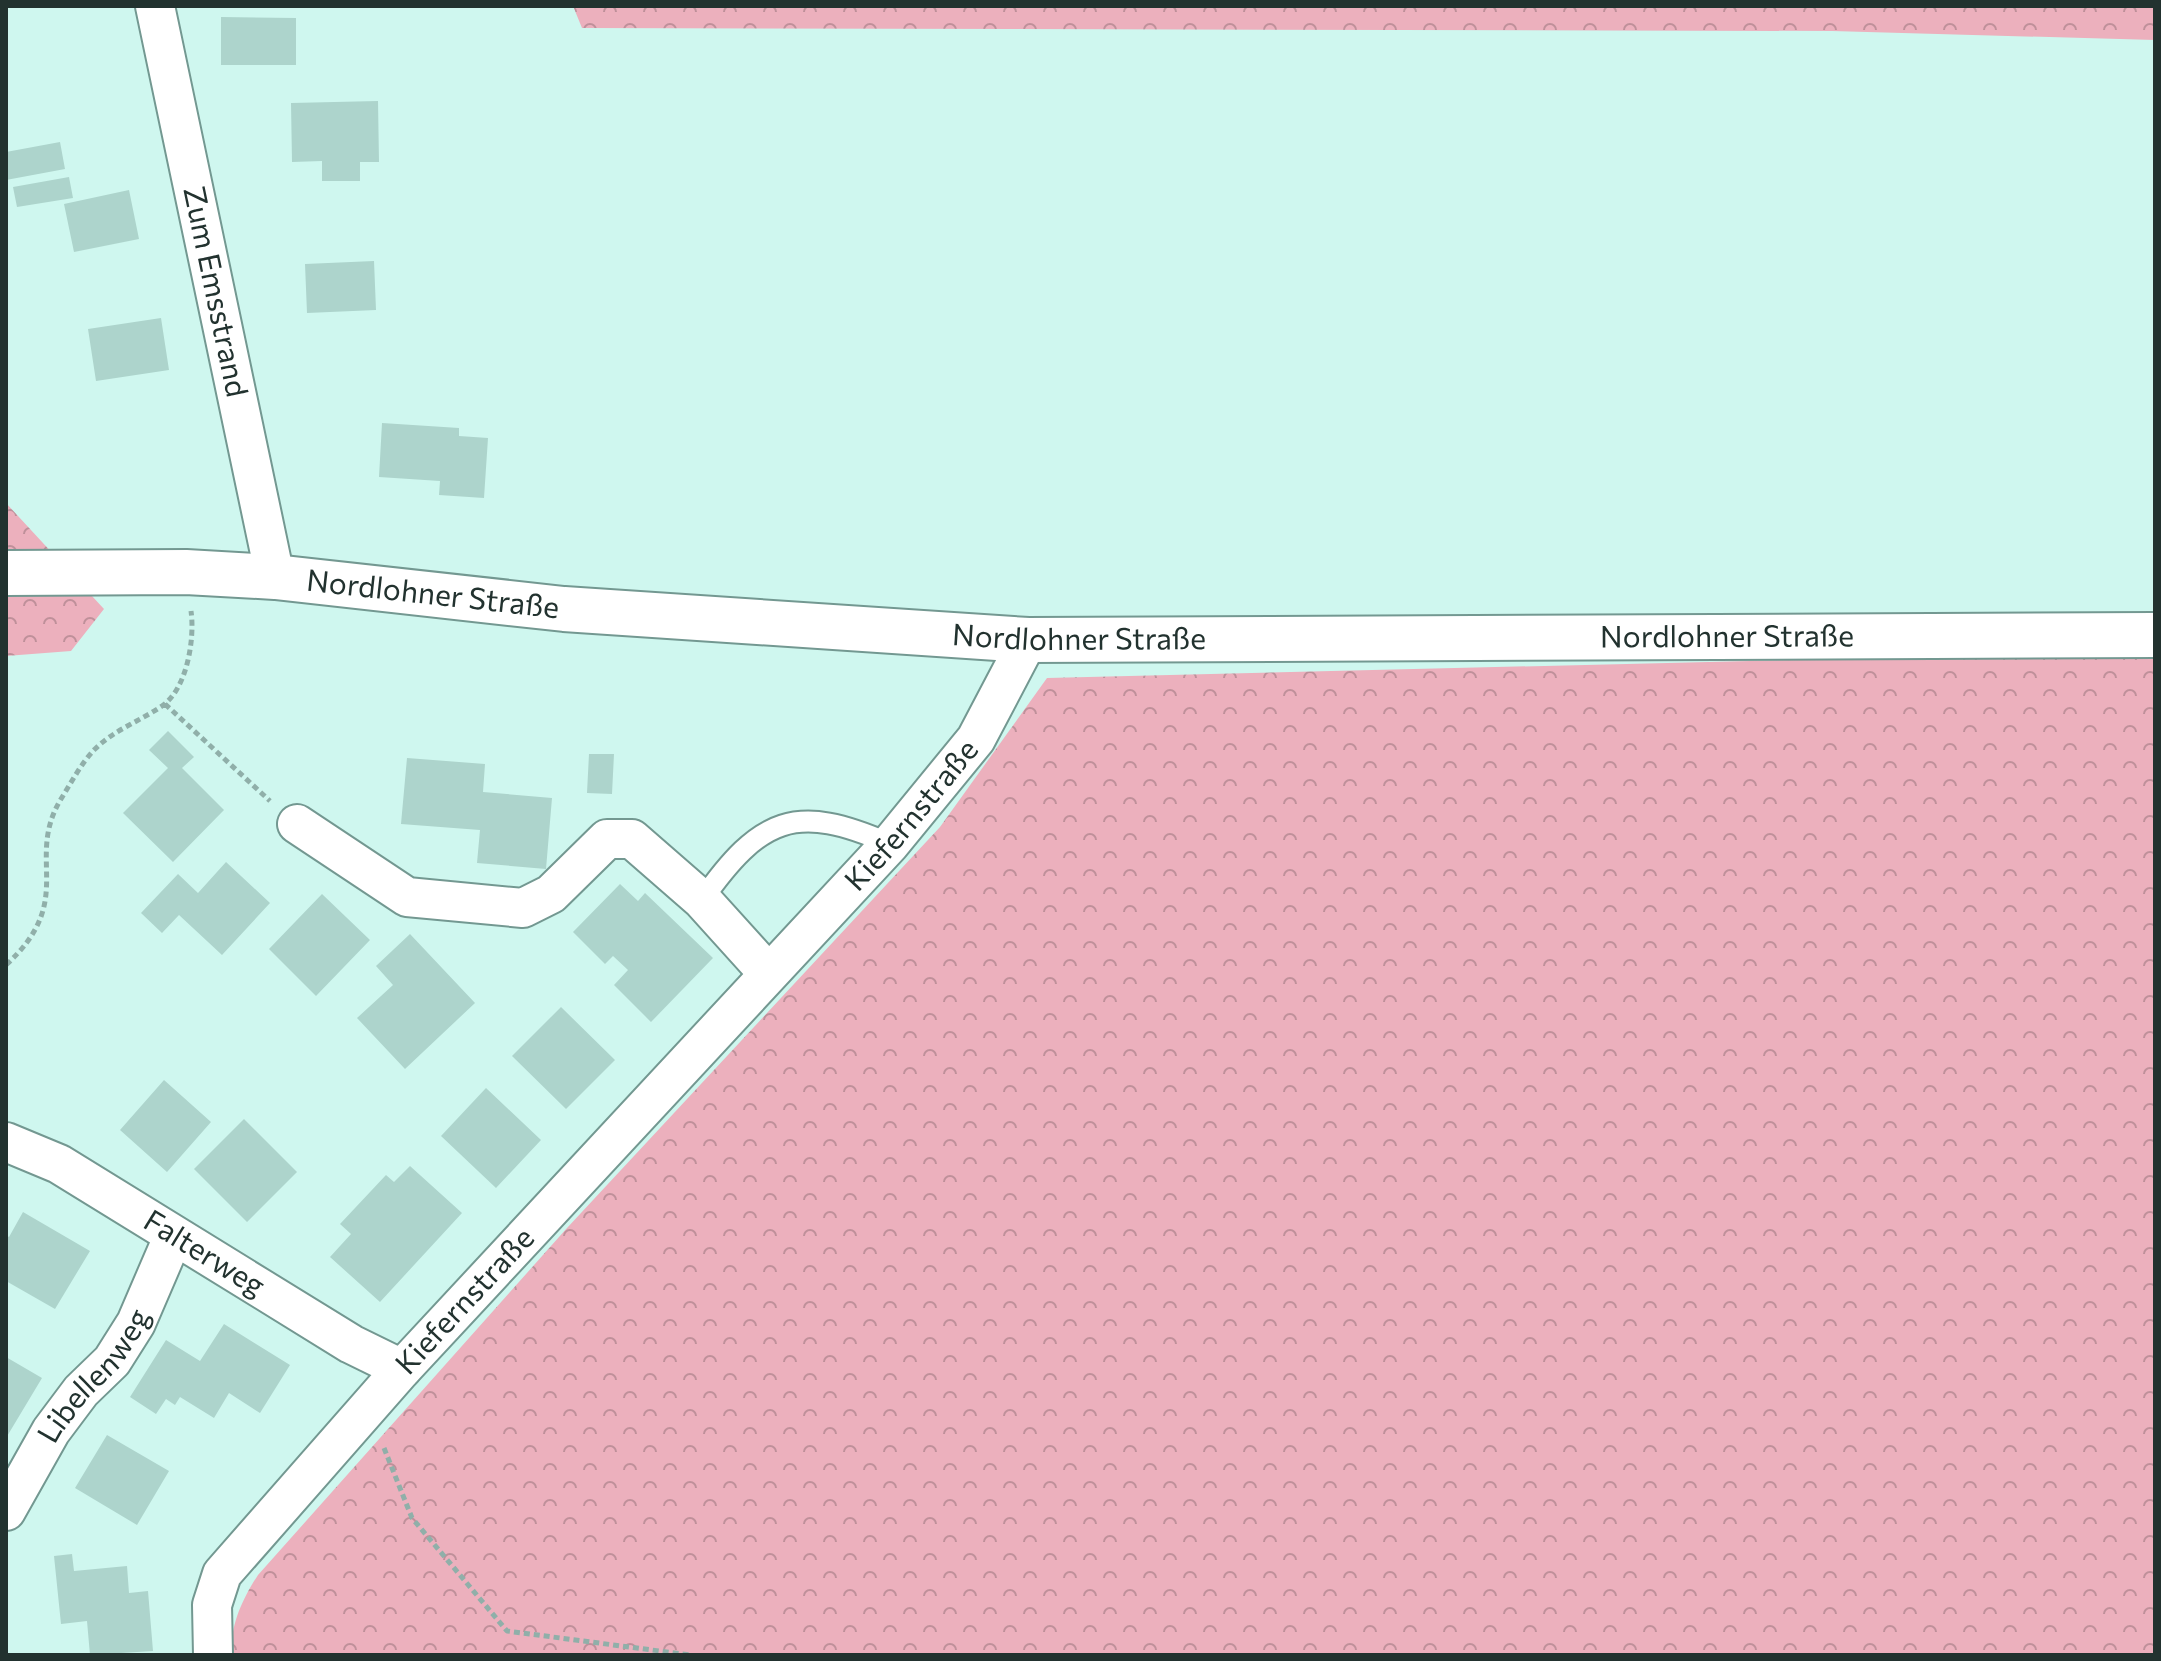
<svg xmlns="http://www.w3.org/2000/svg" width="2161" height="1661" viewBox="0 0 2161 1661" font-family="Commissioner,sans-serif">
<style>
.forest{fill:url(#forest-crowns)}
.building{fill:#add4cc}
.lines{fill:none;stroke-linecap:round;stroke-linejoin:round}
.service-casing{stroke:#739891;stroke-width:24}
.minor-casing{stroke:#739891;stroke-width:42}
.tertiary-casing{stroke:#739891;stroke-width:48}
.path{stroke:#90afa9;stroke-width:5;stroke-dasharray:6 4;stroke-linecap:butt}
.service{stroke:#fff;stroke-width:20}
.minor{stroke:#fff;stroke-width:38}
.tertiary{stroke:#fff;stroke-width:44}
.labels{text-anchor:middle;stroke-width:6;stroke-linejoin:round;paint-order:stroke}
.street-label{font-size:30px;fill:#22322f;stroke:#effffb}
</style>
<defs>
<pattern id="forest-crowns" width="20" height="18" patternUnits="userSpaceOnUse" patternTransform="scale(2)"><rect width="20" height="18" fill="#ecb0bd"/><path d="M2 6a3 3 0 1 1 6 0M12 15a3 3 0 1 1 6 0" fill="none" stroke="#bf909a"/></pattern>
</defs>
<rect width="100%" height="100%" fill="#cff7ef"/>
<path class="forest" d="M573 6H2155V40L1832 31 582 28Z
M6 503 104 609 71 651 6 656Z
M2155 651V1655H232C229 1627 243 1598 258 1575L567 1228 940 827 1047 678Z"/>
<path class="building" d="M221 17 296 18V65H221Z
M378 101 379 162H360V181H322V161L292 162 291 103Z
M60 142 65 169 6 180V152Z
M69 177 73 198 17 207 13 187Z
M129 190 139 239 74 252 64 204Z
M374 261 376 310 307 313 305 264Z
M161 318 169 370 96 381 88 329Z
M382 423 459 428V436L488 438 484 498 439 495 440 481 379 477Z
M168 731 194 757 182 768 224 810 173 862 123 813 168 768 149 750Z
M589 754H614L612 794 587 793Z
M407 758 485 764 483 792 552 798 546 869 477 863 480 830 401 824Z
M226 862 270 903 222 955 179 915 162 933 141 913 178 874 198 893Z
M620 884 638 901 645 893 713 958 651 1022 614 985 628 970 613 956 605 964 573 932Z
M322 894 370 940 316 996 269 949Z
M410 934 475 1003 405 1069 357 1018 393 985 376 966Z
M561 1007 615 1060 566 1109 512 1056Z
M164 1080 211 1122 167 1172 120 1130Z
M486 1088 541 1140 496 1188 441 1136Z
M244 1119 297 1172 247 1222 194 1169Z
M410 1166 462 1213 380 1302 330 1257 351 1234 340 1224 386 1175 394 1182Z
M23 1212 90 1251 55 1309 6 1281V1235L9 1237Z
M224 1324 290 1365 260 1413 229 1393 214 1418 180 1397 175 1405 166 1399 156 1414 130 1397 166 1340 200 1361Z
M6 1357 42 1378 6 1438Z
M107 1435 169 1471 137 1525 75 1488Z
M72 1554 74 1571 127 1566 129 1593 148 1591 153 1651 90 1655 87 1621 61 1624 54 1556Z"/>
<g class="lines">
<g class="service-casing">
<path id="service" d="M702 900C760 818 795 802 890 844"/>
</g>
<g class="minor-casing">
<g id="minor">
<path id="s1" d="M155 6 275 577"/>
<path d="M297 824 407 897 523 908 551 894 607 839H632L702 900 767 972"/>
<path id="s2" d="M6 1142 59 1164 351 1344 402 1369"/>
<path id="s3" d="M6 1511 51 1431 81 1391 112 1361 136 1323 173 1237"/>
<path id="s4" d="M213 1655 212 1605 222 1574 402 1369 890 844 976 739 1028 640"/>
</g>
</g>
<g class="tertiary-casing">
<g id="tertiary">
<path id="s5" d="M6 573 186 572 275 577 564 609 1028 640 2155 635"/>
</g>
</g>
<path class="path" d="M165 704 270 801
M6 965C78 899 24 860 61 799 71 783 82 762 95 749 114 730 140 721 162 706 187 689 195 639 191 611
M384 1448 412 1518 507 1631 690 1655"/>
<use href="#service" class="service"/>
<use href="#minor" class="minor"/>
<use href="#tertiary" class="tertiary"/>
</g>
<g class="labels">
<g class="street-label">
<text dy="10" stroke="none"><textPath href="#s1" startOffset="292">Zum Emsstrand</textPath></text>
<text dy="10" stroke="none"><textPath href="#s5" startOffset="428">Nordlohner Straße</textPath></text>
<text dy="10" stroke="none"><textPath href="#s5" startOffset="1076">Nordlohner Straße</textPath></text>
<text dy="10" stroke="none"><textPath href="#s5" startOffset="1724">Nordlohner Straße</textPath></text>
<text dy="10" stroke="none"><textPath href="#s4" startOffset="1108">Kiefernstraße</textPath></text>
<text dy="10" stroke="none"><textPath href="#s2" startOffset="228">Falterweg</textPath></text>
<text dy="10" stroke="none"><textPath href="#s4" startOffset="448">Kiefernstraße</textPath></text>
<text dy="10" stroke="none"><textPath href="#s3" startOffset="162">Libellenweg</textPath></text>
</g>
</g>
<rect width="2161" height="1661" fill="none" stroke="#22322f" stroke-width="16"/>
</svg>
